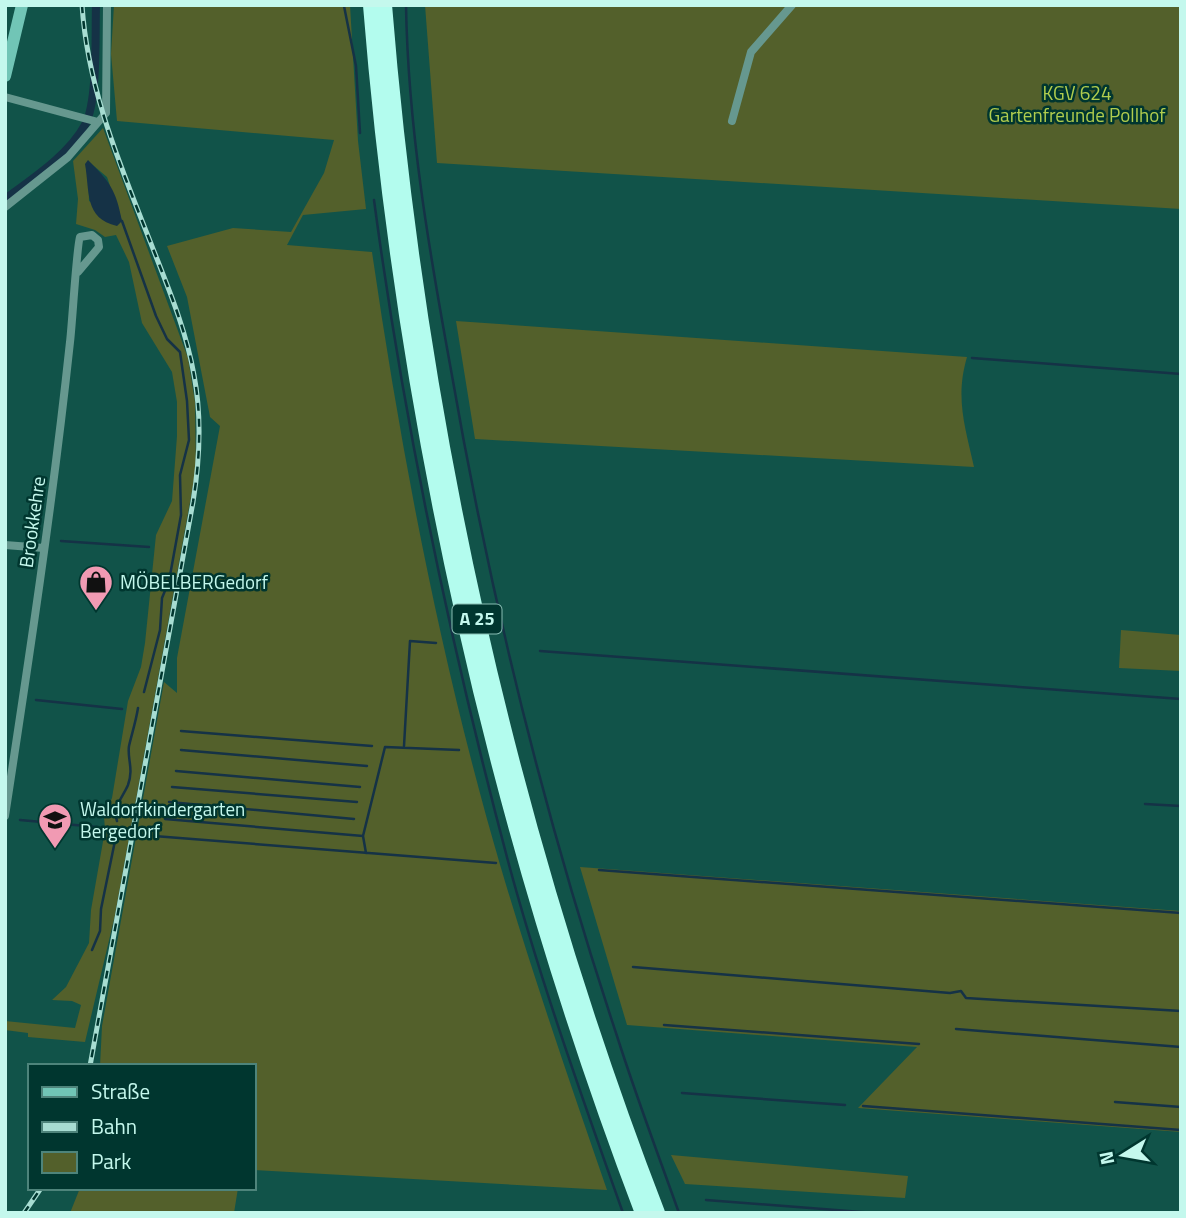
<svg xmlns="http://www.w3.org/2000/svg" width="1186" height="1218" viewBox="0 0 1186 1218" font-family="'Titillium Web',sans-serif">
<style>
.green{fill:#53602b;fill-rule:evenodd}
.water{fill:#153246}
.lines{fill:none;stroke-linecap:round;stroke-linejoin:round}
.stream{stroke:#153246;stroke-width:2.5}
.canal{stroke:#153246;stroke-width:8}
.street{stroke:#66988f;stroke-width:8}
.secondary{stroke:#71c5b6;stroke-width:12}
.highway{stroke:#b3fcee;stroke-width:16}
.rail-casing{stroke:#a7ddd2;stroke-width:5}
.rail{stroke:#00362f;stroke-width:2.5;stroke-dasharray:8;stroke-linecap:butt}
.labels{text-anchor:middle;stroke-width:5;stroke-linejoin:round;paint-order:stroke}
.shield{fill:#00362f;stroke:#89beb4;stroke-width:2}
.shield-label{font-size:18px;font-weight:bold;fill:#c4f8ed}
.park-label{font-size:19px;fill:#b0cd4e;stroke:#00362f}
.street-label{font-size:19px;fill:#c4f8ed;stroke:#00362f}
.poi-label{font-size:19px;fill:#c4f8ed;stroke:#00362f;text-anchor:start}
</style>
<rect width="100%" height="100%" fill="#115349"/>
<path class="green" d="M114 5H350L358 141 366 209 303 215 287 245 372 252C402 459 442 667 501 868 533 976 570 1083 607 1190L254 1170V1066H100L102 1026 164 682 177 693V658L220 426 210 417 187 297 167 246 233 228 291 232 324 173 334 140 117 121 111 54Z
M425 5H1181V209L437 163Z
M103 128 188 358 195 402 196 469 115 915 85 1042 28 1037V1033L5 1030V1021L75 1028 81 1005 72 1001 52 1000 66 987 89 943 91 910 105 830 104 816 112 798 128 701 141 667 145 643 156 535 172 501 177 436V402L172 372 142 323 129 262 116 235 105 237 95 230 76 224 78 199 73 161ZM88 161 107 177 122 221 89 201Z
M456 321 967 357C955 398 965 426 974 467L475 439Z
M1121 630 1181 635V671L1119 668Z
M580 867 1181 911V1132L858 1108 917 1047 627 1025Z
M671 1155 908 1176 905 1198 685 1184Z
M80 1188H238L234 1213H70Z"/>
<path class="water" d="M88 160C110 182 116 190 122 221L117 226C84 218 90 192 85 164Z"/>
<g class="lines">
<path class="stream" d="M406 5C408 128 429 250 451 370 490 596 545 819 617 1036 636 1096 658 1154 679 1213
M344 6 356 66 360 133
M374 200C404 424 450 643 508 861 540 980 582 1097 623 1213
M122 221 156 316 167 339 180 352 187 401 189 440 180 475 181 515 169 581 162 598 160 630 144 692
M972 358 1181 374
M61 541 149 547
M540 651 1181 699
M36 700 122 709
M181 731 372 746
M404 746 410 641 436 643
M181 750 367 766
M176 771 360 787
M172 787 357 802
M169 802 354 819
M1145 804 1181 806
M165 819 363 836
M20 820 97 827
M117 821C112 807 123 797 128 785 134 768 127 759 129 746 132 733 136 721 138 708
M154 836 496 863
M366 853 363 836 385 747 459 750
M599 870 1181 913
M92 950 100 931 101 909 117 831
M633 967 950 993 961 991 966 998 1181 1011
M664 1025 919 1044
M956 1029 1181 1047
M682 1093 845 1105
M1115 1102 1181 1107
M863 1106 1181 1130
M706 1200 874 1213"/>
<path class="canal" d="M5 199C32 179 69 155 85 125 98 101 95 34 96 5"/>
<path class="street" d="M5 97 98 122
M732 121 751 52 792 5
M5 207 68 157 106 113 107 5
M5 545 44 548
M5 816C29 659 53 501 70 342 72 327 77 242 80 237L92 235 98 240 99 247 78 272"/>
<path class="secondary" d="M5 76 22 5"/>
<path class="highway" d="M371 5C404 417 496 827 643 1213
M384 5C417 417 508 827 657 1213"/>
<g class="rail-casing">
<path id="rail" d="M82 5C88 95 125 176 157 259 172 297 187 335 194 375 202 417 200 459 193 502L90 1066
M24 1213 41 1188"/>
</g>
<use href="#rail" class="rail"/>
</g>
<defs>
<g id="shop-pin" transform="scale(1.75)"><path d="M0 17L-7.5 6A9.5 9.5 0 1 1 7.5 6Z" fill="#f19ab3" stroke="#00362f"/><path d="M-5-2.5h2.3a2.7 3.5 0 0 1 5.4 0H5L5.5 6h-11ZM-1.5-2.5h3a1.5 2.3 0 0 0-3 0Z" fill="#111"/></g>
<g id="school-pin" transform="scale(1.75)"><path d="M0 17L-7.5 6A9.5 9.5 0 1 1 7.5 6Z" fill="#f19ab3" stroke="#00362f"/><path d="M0-5L7-2L0 1L-7-2ZM-4 1L0 2.5L4 1V4Q0 6-4 4Z" fill="#111"/></g>
</defs>
<g fill-rule="evenodd">
<use href="#shop-pin" x="96" y="582"/>
<use href="#school-pin" x="55" y="820"/>
</g>
<g class="labels">
<rect class="shield" x="452.5" y="604.5" width="49" height="29" rx="5"/>
<g class="shield-label">
<text x="477" y="625">A 25</text>
</g>
<g class="park-label">
<text x="1077" y="100">KGV 624<tspan x="1077" dy="22">Gartenfreunde Pollhof</tspan></text>
</g>
<g class="street-label">
<text transform="translate(32 522) rotate(-82)" y="7">Brookkehre</text>
</g>
<g class="poi-label">
<text x="120" y="589">MÖBELBERGedorf</text>
<text x="80" y="816">Waldorfkindergarten<tspan x="80" dy="22">Bergedorf</tspan></text>
</g>
</g>
<rect width="1186" height="1218" fill="none" stroke="#c4f8ed" stroke-width="14"/>
<rect x="28" y="1064" width="228" height="126" fill="#00362f" stroke="#4e847b" stroke-width="2"/>
<rect x="42" y="1087" width="35" height="10" fill="#71c5b6" stroke="#4e847b" stroke-width="2"/>
<text x="91" y="1099" font-size="21" fill="#c4f8ed">Straße</text>
<rect x="42" y="1122" width="35" height="10" fill="#a7ddd2" stroke="#4e847b" stroke-width="2"/>
<text x="91" y="1134" font-size="21" fill="#c4f8ed">Bahn</text>
<rect x="42" y="1152" width="35" height="21" fill="#53602b" stroke="#4e847b" stroke-width="2"/>
<text x="91" y="1169" font-size="21" fill="#c4f8ed">Park</text>
<g transform="translate(1123 1155) rotate(259)" stroke="#00362f" stroke-width="5" paint-order="stroke">
<path d="M0-5L12 26L0 18L-12 26Z" fill="#c4f8ed"/>
<text y="-10" font-size="19" font-weight="bold" text-anchor="middle" fill="#c4f8ed">N</text>
</g>
</svg>
